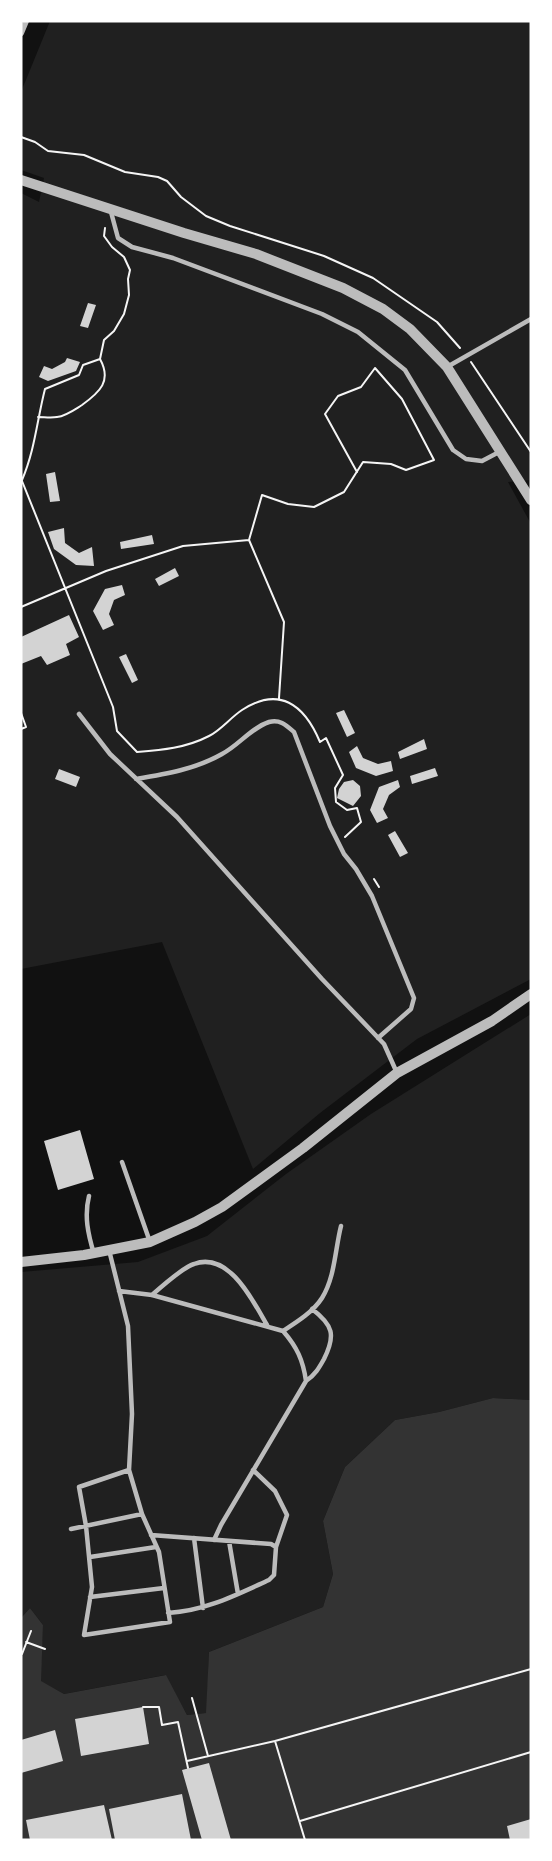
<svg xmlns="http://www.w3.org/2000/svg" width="552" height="1861" viewBox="0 0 552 1861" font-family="Barlow,sans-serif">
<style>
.green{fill:#202020}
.water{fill:#333}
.building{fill:#d3d3d3}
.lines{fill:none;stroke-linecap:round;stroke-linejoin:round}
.path{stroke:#f5f5f5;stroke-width:2}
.service{stroke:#bcbcbc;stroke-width:4.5}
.minor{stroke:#bcbcbc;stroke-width:6}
.tertiary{stroke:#bcbcbc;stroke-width:10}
</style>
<rect width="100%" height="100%" fill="#111"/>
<path class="green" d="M50 21H531V480L508 482 531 524V979L417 1039 320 1113 253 1169 162 942 21 969V193L39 202 44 178 21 170V92Z
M531 1014V1400L493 1398 439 1412 395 1420 345 1467 323 1521 333 1574 323 1607 209 1652 207 1713 187 1715 165 1675 64 1694 40 1681 43 1625 30 1608 21 1618V1272L138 1262 207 1236 286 1174 371 1114Z"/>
<path class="water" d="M493 1398 531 1400V1840H21V1618L30 1608 43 1625 41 1681 64 1694 166 1675 187 1715 206 1713 209 1652 323 1607 333 1574 323 1521 345 1467 395 1420 439 1412Z"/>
<path class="building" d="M88 303 96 305 88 328 80 326Z
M67 358 80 362 76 371 48 381 39 377 44 366 52 369 65 362Z
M55 472 60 501 50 502 46 474Z
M64 528 65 543 79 553 92 547 94 566 76 565 54 549 48 532Z
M152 535 154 544 121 549 120 542Z
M175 568 179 576 159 586 155 579Z
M122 585 125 595 114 600 109 614 114 625 103 630 93 611 105 589Z
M69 615 79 637 66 644 70 655 47 665 41 656 21 664V637Z
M126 654 138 680 132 683 119 657Z
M344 710 355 733 347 737 336 713Z
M424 739 427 749 400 759 398 752Z
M357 746 363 758 378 764 391 761 393 771 376 776 356 768 349 752Z
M435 768 438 776 412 784 410 776Z
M59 769 80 777 76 787 55 779Z
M353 780 360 786 361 796 353 806 337 798 339 789 344 782Z
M398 780 400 787 389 795 383 809 388 818 377 823 370 810 379 787Z
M395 831 408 853 400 857 388 835Z
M80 1130 94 1179 58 1190 44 1141Z
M143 1707 149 1744 81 1756 75 1719Z
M55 1730 63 1761 21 1773V1740Z
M209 1763 231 1840H202L182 1770Z
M182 1794 191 1840H115L109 1809Z
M104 1805 112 1840H30L26 1820Z
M531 1819V1840H510L507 1826Z"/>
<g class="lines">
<path class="path" d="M21 137 35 142 48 151 84 155 125 172 158 177 167 181 181 197 206 216 230 226 324 256 373 278 437 322 460 348
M471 362 531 452
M38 417C44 417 51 418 57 417 66 416 74 410 82 405 100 392 112 381 100 359
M22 480C35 450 37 420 45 389L79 375 83 365 100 359 104 340 114 331 124 314 129 295 128 279 130 270 124 257 112 247 104 236 105 228
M22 481 113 707 117 731 137 752C162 750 186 748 209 736 221 730 230 718 242 710 279 686 304 704 320 742L326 738 343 775 335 788 336 802 347 810 357 808 361 822 345 837
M249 540 262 495 288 504 314 507 344 492 363 462 391 464 406 470 434 460 402 399 375 368 361 387 338 396 325 414 357 472
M21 607 106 571 183 546 249 540 284 622 279 698
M21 713 26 727 21 729
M374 879 379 887
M26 1642 45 1649
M22 1654 31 1631
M192 1698 208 1756
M143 1707H159L162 1725 178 1722 188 1768
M275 1741 305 1840
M187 1761 275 1741 531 1669
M300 1821 531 1752"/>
<path class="service" d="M111 212 118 238 132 247 173 258 322 314 358 332 405 370 453 450 466 459 482 461 501 451
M447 367 531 319
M79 714 110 754 177 817 322 979 384 1044 397 1073
M136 779C166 774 196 769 222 754 239 745 251 728 269 722 280 719 286 725 294 732L330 826 344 854 356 869 372 896 414 998 411 1009 378 1038
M122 1162 150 1242
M89 1196C84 1216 88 1234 94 1254
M119 1291 152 1295 283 1331C297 1347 303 1360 306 1381L221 1525 214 1540
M152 1295C161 1287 184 1267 194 1264 229 1251 253 1301 267 1325
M283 1331C297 1322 313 1312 322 1298 335 1277 335 1250 341 1226
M306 1381C315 1375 319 1368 324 1359 336 1335 333 1325 312 1309
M129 1470 79 1487 86 1526 92 1587 84 1635 170 1622 159 1552 142 1514
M253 1470 275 1491 287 1515 276 1547
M71 1529 142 1514 129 1470 132 1414 128 1326 109 1250
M151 1535 271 1544 276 1547 274 1575 269 1580C236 1595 205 1611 168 1613
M194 1538 203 1608
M229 1541 238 1594
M90 1557 156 1547
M90 1597 164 1588"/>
<path class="minor" d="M21 33 26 21"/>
<path class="tertiary" d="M21 180 184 233 256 254 343 288 383 309 410 329 447 367 531 500
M21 1262 84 1255 150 1242 195 1222 222 1207 303 1148 397 1073 492 1021 531 994"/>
</g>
<rect width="552" height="1861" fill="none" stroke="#ffffff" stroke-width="45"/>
</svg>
